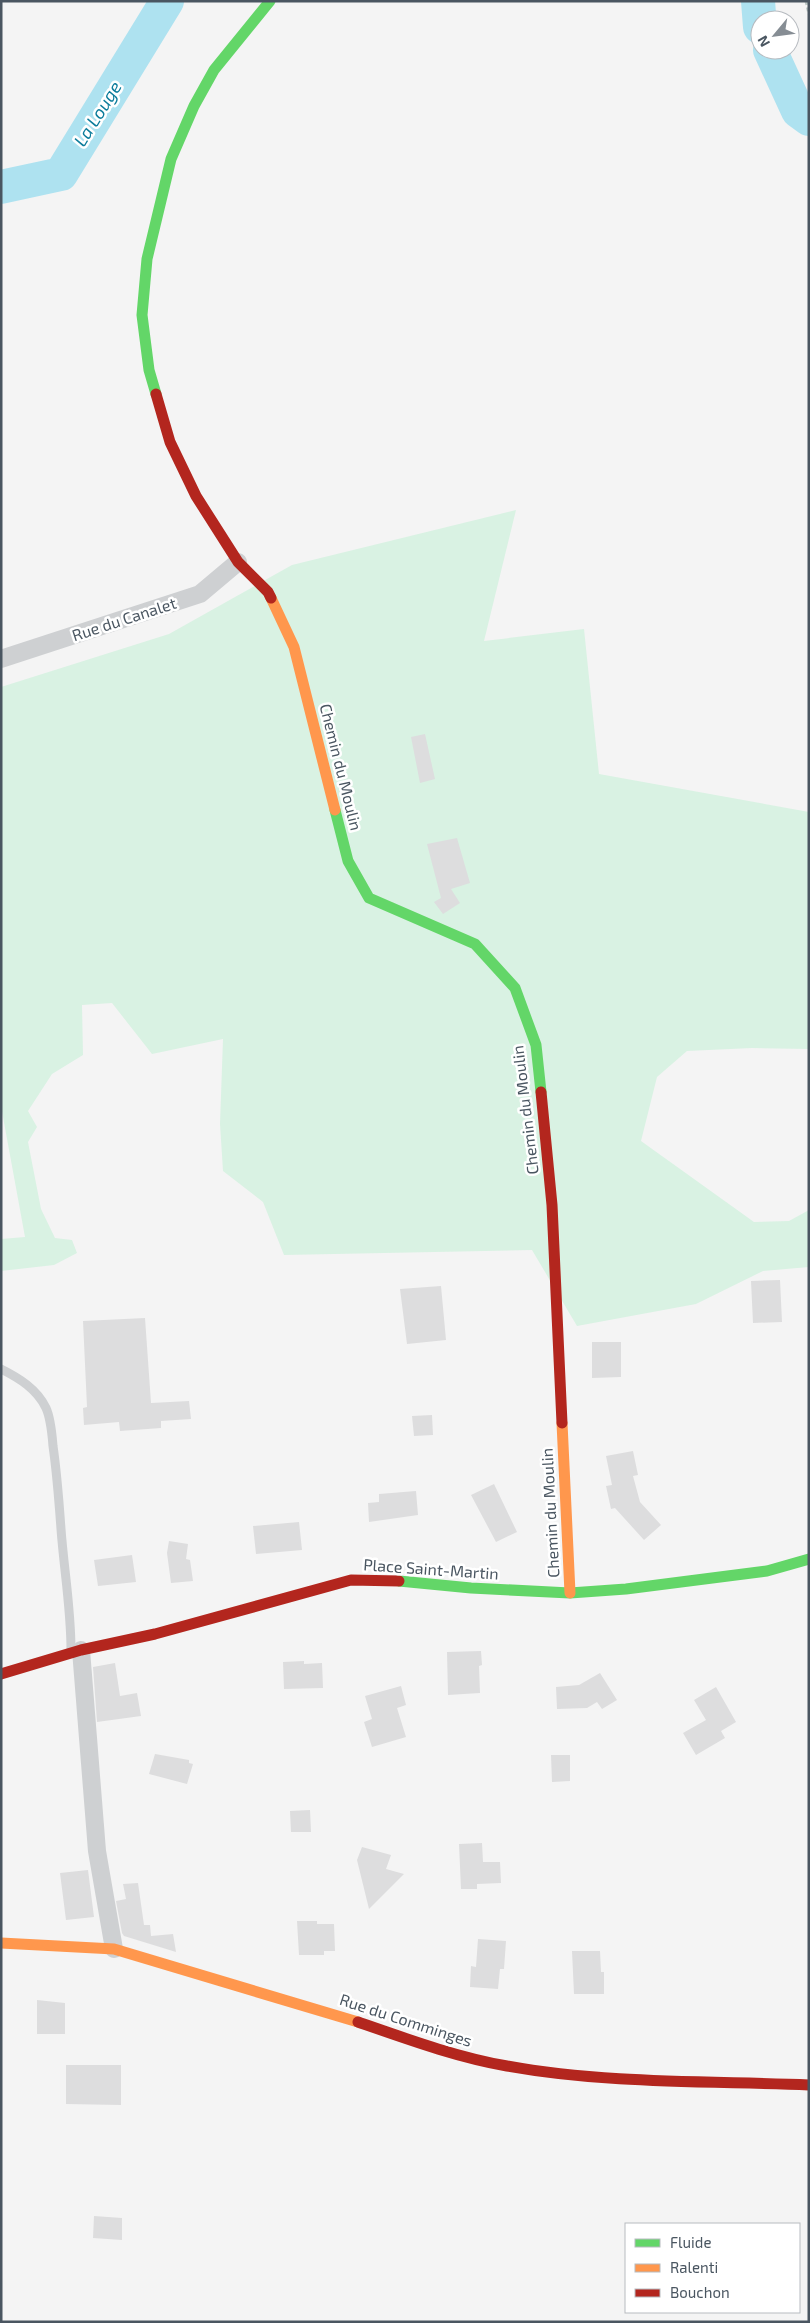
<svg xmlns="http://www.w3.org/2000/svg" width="810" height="2323" viewBox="0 0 810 2323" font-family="'Exo 2',sans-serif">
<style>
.green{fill:#d9f2e3}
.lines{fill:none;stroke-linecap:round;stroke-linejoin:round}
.river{stroke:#aee2f0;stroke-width:34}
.building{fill:#ddddde}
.path{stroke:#bcc7c4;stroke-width:3;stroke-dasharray:4 2.5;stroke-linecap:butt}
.lane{stroke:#ced0d2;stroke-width:9}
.street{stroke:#ced0d2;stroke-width:18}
.fast{stroke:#63d668;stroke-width:11}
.slow{stroke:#ff974d;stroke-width:11}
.jam{stroke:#b3261e;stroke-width:11}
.labels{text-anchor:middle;stroke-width:5;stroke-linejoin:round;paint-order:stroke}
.street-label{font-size:16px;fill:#4a5661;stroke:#fff}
.water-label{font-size:18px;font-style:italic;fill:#0c7c9b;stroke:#fff}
</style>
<rect width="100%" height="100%" fill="#f4f4f4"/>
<path class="green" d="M516 510 484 641 584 629 599 774 809 812V1049L752 1048 687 1051 657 1077 641 1141 754 1222 789 1221 809 1210V1267L763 1271 696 1304 577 1326 532 1250 284 1255 263 1202 223 1171 220 1124 223 1039 152 1054 112 1003 82 1005 83 1055 52 1074 28 1111 37 1127 28 1142 41 1209 55 1238 72 1240 77 1253 54 1265 1 1271V1239L25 1237 1 1106V687L169 634 292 565Z"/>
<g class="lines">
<path class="river" d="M758 1 760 27
M770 50 798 111 809 119
M1 187 61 174 167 1"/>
</g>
<path class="building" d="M425 734 435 779 420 783 411 737Z
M457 838 470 883 451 889 460 903 443 914 434 902 441 898 427 844Z
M780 1280 782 1322 753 1323 751 1281Z
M441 1286 446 1340 407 1344 400 1289Z
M145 1318 151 1403 189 1401 191 1419 161 1421V1428L120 1431 119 1422 84 1425 83 1408 87 1407 83 1321Z
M592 1342H621V1377L592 1378Z
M432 1415 433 1435 414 1436 412 1416Z
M633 1451 638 1475 633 1476 640 1502 661 1525 644 1540 615 1508 611 1509 606 1486 612 1485 606 1456Z
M494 1484 517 1532 496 1542 471 1495Z
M416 1491 418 1515 369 1522 368 1503 379 1502V1494Z
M299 1522 302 1550 256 1554 253 1526Z
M169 1541 188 1544 186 1559 190 1560 193 1581 171 1583 167 1553Z
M132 1555 136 1582 98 1586 94 1560Z
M481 1651 482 1665 479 1666 480 1693 448 1695 447 1652Z
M304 1661V1664L322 1663 323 1688 284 1689 283 1662Z
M115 1663 120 1696 137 1693 141 1716 97 1722 93 1667Z
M600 1673 617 1700 602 1709 597 1702 587 1708 557 1709 556 1687 579 1685Z
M401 1686 406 1705 397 1708 406 1737 372 1747 364 1722 372 1719 365 1696Z
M716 1687 736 1722 721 1731 725 1738 696 1755 683 1733 706 1720 694 1700Z
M155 1754 189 1760V1763L193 1764 187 1784 149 1774Z
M551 1755H570V1781L552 1782Z
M310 1810 311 1832H291L290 1811Z
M482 1843 483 1862H500L501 1883 477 1884V1889H461L459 1844Z
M362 1847 391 1855 386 1869 404 1874 369 1909 357 1860Z
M88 1870 94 1917 66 1920 60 1873Z
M138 1883 144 1925H150L151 1936 173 1934 176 1952 124 1936 122 1933 116 1901 126 1899 123 1884Z
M297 1921H317V1924H334L335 1951H324V1955H299Z
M478 1939 506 1941 504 1969H500L498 1989 470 1987 471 1966 476 1967Z
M572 1951H600L601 1972H604V1994H574Z
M37 2000 65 2003V2034H37Z
M66 2065H121V2105L66 2104Z
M94 2216 122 2218V2240L93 2238Z"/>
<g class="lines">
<path class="path" d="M806 1 809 14"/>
<path class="lane" d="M1 1369C19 1378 37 1389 46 1408 51 1419 52 1434 53 1446 57 1474 59 1501 61 1529 64 1570 71 1609 71 1650"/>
<path class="street" d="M1 659 200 594 238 562
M81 1650 97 1851 114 1949"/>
<path class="fast" d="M156 394 149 370 142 315 147 259 171 159 194 106 214 70 270 1
M335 810 348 861 369 898 475 944 515 988 536 1045 541 1092
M399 1581 471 1588 570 1593 626 1589 767 1571 809 1559"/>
<path class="slow" d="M271 598 294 647 335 810
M562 1423 570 1593
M1 1943 114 1949 358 2022"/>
<path class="jam" d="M156 394 170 442 196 496 238 562 268 592 271 598
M541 1092 552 1205 562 1423
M1 1674 81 1650 155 1634 351 1580 399 1581
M358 2022C407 2039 456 2057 507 2066 606 2084 709 2081 809 2085"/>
</g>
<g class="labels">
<g class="street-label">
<text transform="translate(124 619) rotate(-18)" y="6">Rue du Canalet</text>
<text transform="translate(341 767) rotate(76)" y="6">Chemin du Moulin</text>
<text transform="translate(525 1110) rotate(-97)" y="6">Chemin du Moulin</text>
<text transform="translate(550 1513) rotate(-93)" y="6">Chemin du Moulin</text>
<text transform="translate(431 1569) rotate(4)" y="6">Place Saint-Martin</text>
<text transform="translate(406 2020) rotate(18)" y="6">Rue du Comminges</text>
</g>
<g class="water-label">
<text transform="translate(98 114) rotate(-58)" y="6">La Louge</text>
</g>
</g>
<rect width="810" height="2323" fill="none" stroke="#4a5661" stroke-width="5"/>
<rect x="625" y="2223" width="175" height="90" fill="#ffffff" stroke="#b7bbc0"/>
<rect x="635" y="2239" width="25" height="8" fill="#63d668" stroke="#b7bbc0"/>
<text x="670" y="2248" font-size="15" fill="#4a5661">Fluide</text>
<rect x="635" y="2264" width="25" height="8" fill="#ff974d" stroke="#b7bbc0"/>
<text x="670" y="2273" font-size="15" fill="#4a5661">Ralenti</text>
<rect x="635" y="2289" width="25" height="8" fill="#b3261e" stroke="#b7bbc0"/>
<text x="670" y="2298" font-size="15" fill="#4a5661">Bouchon</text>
<g transform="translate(775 35) rotate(241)"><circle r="24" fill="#ffffff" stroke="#b7bbc0"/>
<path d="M0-4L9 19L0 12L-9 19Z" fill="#868d94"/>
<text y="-8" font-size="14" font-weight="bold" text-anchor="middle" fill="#4a5661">N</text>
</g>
</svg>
